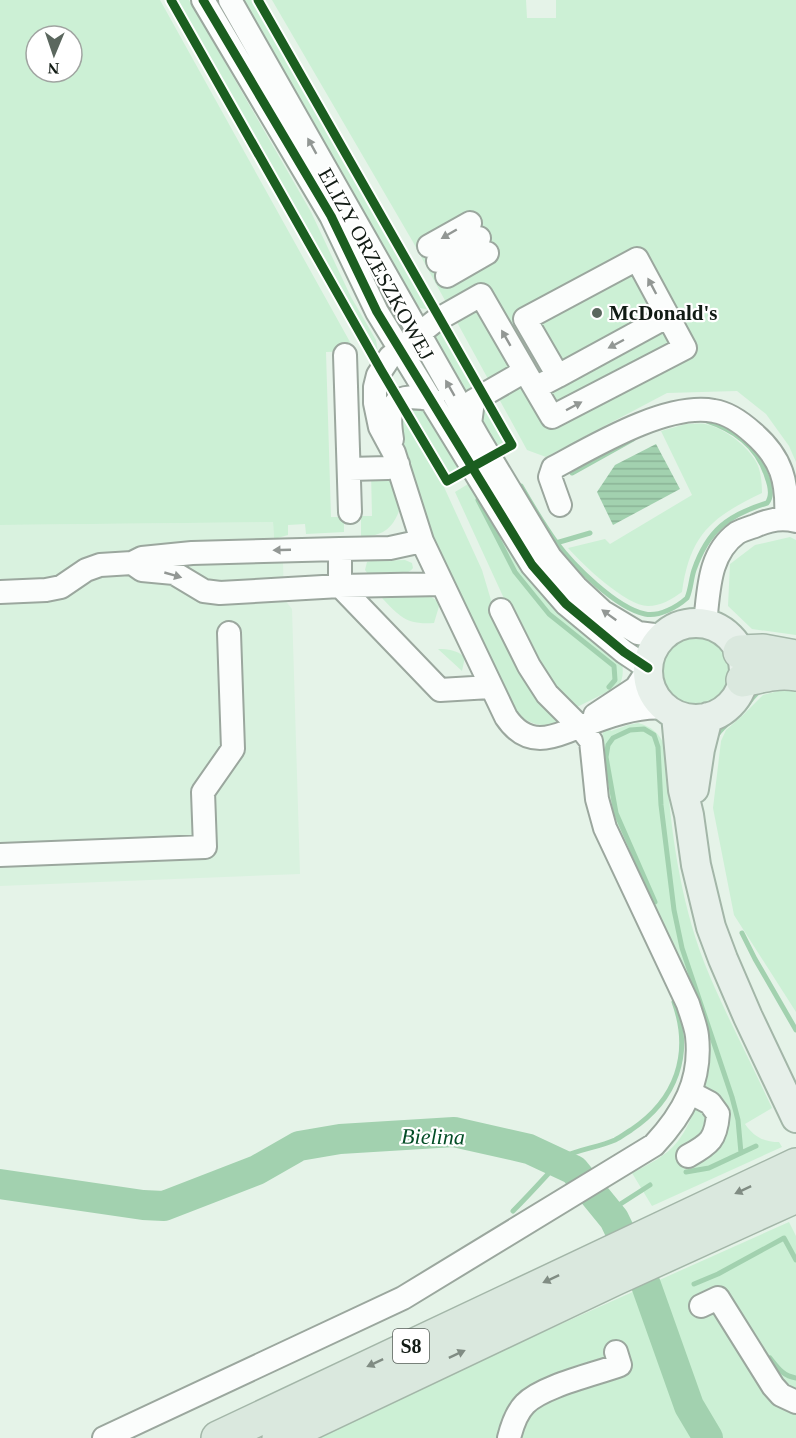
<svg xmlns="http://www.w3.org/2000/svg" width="796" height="1438" viewBox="0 0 796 1438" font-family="'Times New Roman',serif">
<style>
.built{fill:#d9f2df}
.green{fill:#ccf0d5;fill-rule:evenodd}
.water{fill:url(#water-rules)}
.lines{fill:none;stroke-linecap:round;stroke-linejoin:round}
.stream{stroke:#a2d1af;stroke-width:5}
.river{stroke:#a2d1af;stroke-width:30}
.minor-casing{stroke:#9ba79e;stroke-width:26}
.major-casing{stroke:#a3b6a8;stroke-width:32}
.highway-casing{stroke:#a3b6a8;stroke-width:36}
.minor{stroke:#fbfdfc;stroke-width:22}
.major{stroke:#e7f0ea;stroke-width:28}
.highway{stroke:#dae8de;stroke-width:33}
.cycleway-casing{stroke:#fff;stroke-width:13}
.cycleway{stroke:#1b5e20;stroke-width:9}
.oneway{fill:#929794}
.oneway2{fill:#808c83}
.poi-dot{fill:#5b675e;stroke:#fff;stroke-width:2}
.labels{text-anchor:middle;stroke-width:4.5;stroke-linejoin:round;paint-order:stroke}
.shield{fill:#fff;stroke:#585f5a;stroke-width:1.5}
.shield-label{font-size:20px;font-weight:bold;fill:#111b14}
.street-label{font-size:21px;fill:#111b14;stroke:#fff}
.poi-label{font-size:21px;font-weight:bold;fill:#111b14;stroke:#fff;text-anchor:start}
.water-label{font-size:22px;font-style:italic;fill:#034d26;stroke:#fff}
</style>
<defs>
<pattern id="water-rules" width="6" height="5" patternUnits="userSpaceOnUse" patternTransform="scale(1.5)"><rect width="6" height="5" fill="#a2d1af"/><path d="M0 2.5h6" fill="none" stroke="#8ab396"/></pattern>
</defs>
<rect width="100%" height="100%" fill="#e5f3e8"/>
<path class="built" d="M273 522 275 561H283L284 599 292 609 300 874 0 886V525Z"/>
<path class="green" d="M0 0H160L355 351 326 352 331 517H344V532L306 534 305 524 288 525V535L274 539 273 522 0 525ZM36 36H72V72H36Z
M177 0H189L311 212 351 297 376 340 378 352Z
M243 0H252L430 310 420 308 415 303Z
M272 0H526L527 18H556V0H796V462L789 446 766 414 737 391 667 393 546 457 527 450 413 242Z
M440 328 473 388 466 400 433 334Z
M483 404 505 442 493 450 479 426Z
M410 407 424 408 465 466 448 475Z
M401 411 444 487 482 570 499 627 562 721C542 729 530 725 514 711L432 545 394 428Z
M686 424C692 424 699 423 705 424 724 428 745 444 755 460 761 469 762 483 762 493 712 517 690 534 682 592 672 599 661 606 648 606 626 606 582 564 568 548L605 539 610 544 692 495 661 431Z
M371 472 390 477 399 511C392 530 381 536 361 537V516H372Z
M473 481C492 514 513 563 538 590 563 617 593 640 622 663 625 680 619 688 608 701L605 693 575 708 555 689 518 629 455 492Z
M790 537 796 540V635L752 629 728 606 730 564 755 545Z
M405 560 412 563 413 568C405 579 381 574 368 574L365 570 367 562 371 561Z
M424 594 430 596 440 603 434 623C404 625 399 615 379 595Z
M661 670a34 34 0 1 1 68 0a34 34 0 1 1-68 0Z
M438 649C449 649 456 650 465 657L462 671Z
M778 691H796V1012L734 915 713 808 721 741 726 730 743 715 763 695Z
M638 723C652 727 659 733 665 746 669 818 678 894 704 962 724 1012 750 1060 772 1108L745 1124C754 1137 764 1142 779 1142L782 1147 652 1206 632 1173C647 1165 667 1156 678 1141 695 1119 701 1089 706 1062L611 815 606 790 602 738 603 731 608 725 611 731 628 725Z
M789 1222 796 1236V1438H311L391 1400Z"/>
<path class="water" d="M656 444 680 489 613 525 597 492 615 465Z"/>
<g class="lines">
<path class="stream" d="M572 473 633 439
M521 486C532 505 543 524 556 542 573 565 616 608 645 614 659 617 677 607 687 598 691 589 691 579 694 570 708 530 728 515 767 503 773 496 770 485 767 477 757 445 734 430 704 420
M478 500 515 572 549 614 614 666 615 680 609 687
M556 543 590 533
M717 735C724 725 734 719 743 710 749 704 752 696 760 691
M655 902 616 813 606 757 608 745 613 738 630 730 644 729 654 735 658 747 661 805 674 910 682 948 732 1097 738 1120 741 1153
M742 933 755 959 796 1030
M686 1172 709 1168 756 1146
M513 1211C525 1199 537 1186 548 1174 551 1169 554 1163 559 1159 577 1149 597 1148 615 1140 621 1137 626 1133 631 1130 676 1100 693 1054 674 1002
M608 1212 650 1185
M694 1284 718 1274 784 1238 796 1260
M770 1358C778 1368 783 1376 796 1378"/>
<path class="river" d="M0 1184 143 1205 164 1206 257 1170 299 1146 340 1139 454 1132 529 1149 574 1170 614 1219 646 1285 689 1406 708 1438"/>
<g class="minor-casing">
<path id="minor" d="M203 0 331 216 377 312 532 565 566 604 624 652 648 668
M230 0 479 439 550 557 576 587 603 612 638 633 662 636
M429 246 470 223
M438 261 479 238
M447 276 487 253
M345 355 350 512
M525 371 552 417 685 348 637 259 525 319 558 376 535 388
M558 376 668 316
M470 424 473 401 525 371 481 295 435 321 390 357 378 375 375 387V403L380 427 394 453 422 541 506 717C514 729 525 738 540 738 555 738 566 731 580 727 606 717 638 705 665 708
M392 439C386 402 395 392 433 400
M349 469 388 468 398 464
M560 505 550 477 553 468C594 446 667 402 714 411 728 413 743 424 753 433 782 458 788 482 786 518
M422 541 390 548 340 549V586L440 690 490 687
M340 549 192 553 142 558 132 563 142 570 174 573 204 591 220 593 340 586 442 584
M0 592 46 590 61 587 86 570 100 565 132 563
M705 623C709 591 708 554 737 533 742 530 749 528 755 526 768 520 782 517 796 521
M595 715 636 688 648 670
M0 855 205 847 203 792 233 749 229 633
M688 1156C710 1144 716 1139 718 1114L710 1103 691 1093
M701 1306 718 1298 773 1386 781 1395 796 1402
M104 1438 403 1298 654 1145C683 1114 702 1081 697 1036 696 1026 691 1014 688 1004L605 828 597 799 591 741 580 727 547 694 529 666 501 610
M509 1438C512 1426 516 1413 525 1404 542 1386 596 1374 620 1365L616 1352"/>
</g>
<g class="major-casing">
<path id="major" d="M648 671a48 48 0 1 1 96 0a48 48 0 1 1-96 0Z
M676 715 683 790 689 815 696 865 711 927 723 959 748 1017 796 1118
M694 789 700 749 708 717"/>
</g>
<g class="highway-casing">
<path id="highway" d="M740 652 763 651 796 657
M743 680C761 676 777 671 796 674
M218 1438 796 1165
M279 1438 616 1278 796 1196"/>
</g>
<use href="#minor" class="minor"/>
<use href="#major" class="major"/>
<use href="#highway" class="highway"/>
<g class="cycleway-casing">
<path id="cycleway" d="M171 0 381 370 447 481 512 445 258 0
M203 0 331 216 377 312 532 565 566 604 624 652 648 668"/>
</g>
<use href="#cycleway" class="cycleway"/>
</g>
<defs><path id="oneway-solid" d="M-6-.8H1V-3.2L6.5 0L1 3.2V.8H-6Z" transform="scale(1.5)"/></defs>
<g class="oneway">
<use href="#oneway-solid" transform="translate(312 146) rotate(-119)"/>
<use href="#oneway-solid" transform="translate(449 234) rotate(150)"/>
<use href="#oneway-solid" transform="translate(652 286) rotate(-118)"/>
<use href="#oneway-solid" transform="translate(506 338) rotate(-120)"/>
<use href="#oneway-solid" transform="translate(616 344) rotate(152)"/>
<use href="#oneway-solid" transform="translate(450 388) rotate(-120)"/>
<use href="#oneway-solid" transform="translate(574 406) rotate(-28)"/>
<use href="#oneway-solid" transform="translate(282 550) rotate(178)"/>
<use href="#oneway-solid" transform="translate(173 575) rotate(16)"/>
<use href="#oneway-solid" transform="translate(609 615) rotate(-144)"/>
</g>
<g class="oneway2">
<use href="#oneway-solid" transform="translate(743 1190) rotate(155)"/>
<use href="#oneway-solid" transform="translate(551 1279) rotate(155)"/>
<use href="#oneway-solid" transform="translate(457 1354) rotate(-25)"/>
<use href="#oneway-solid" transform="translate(375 1363) rotate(155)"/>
</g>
<circle class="poi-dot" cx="597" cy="313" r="6"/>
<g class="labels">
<rect class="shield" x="393" y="1329" width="36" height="34" rx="4.5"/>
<g class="shield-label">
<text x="411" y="1353">S8</text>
</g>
<g class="street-label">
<text transform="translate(376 264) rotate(61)" y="7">ELIZY ORZESZKOWEJ</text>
</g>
<g class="poi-label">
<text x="609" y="320">McDonald's</text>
</g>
<g class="water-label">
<text transform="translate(433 1136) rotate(1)" y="8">Bielina</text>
</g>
</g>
<g transform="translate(54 54) rotate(182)"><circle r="28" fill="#ffffff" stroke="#a0a4a1" stroke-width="1.5"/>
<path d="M0-4.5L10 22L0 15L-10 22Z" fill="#5b675e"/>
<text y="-9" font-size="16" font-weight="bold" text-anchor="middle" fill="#111b14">N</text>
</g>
</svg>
